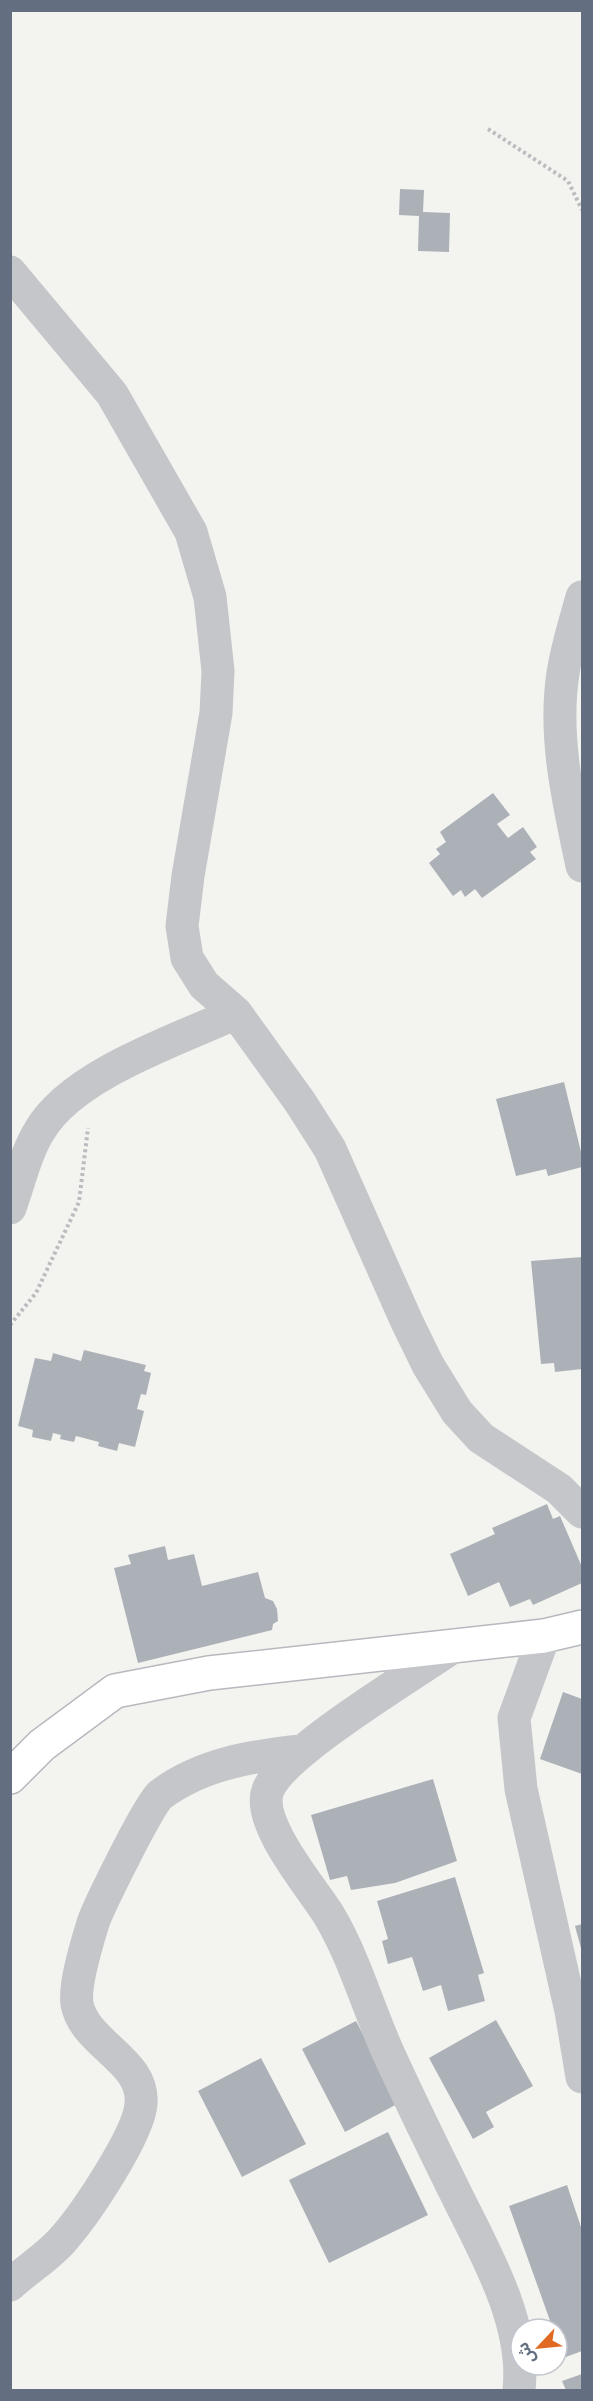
<svg xmlns="http://www.w3.org/2000/svg" width="593" height="2401" viewBox="0 0 593 2401" font-family="'Source Sans 3','Noto Sans Arabic',sans-serif">
<style>
.building{fill:#acb1b8}
.lines{fill:none;stroke-linecap:round;stroke-linejoin:round}
.secondary-casing{stroke:#b6b9be;stroke-width:36}
.path{stroke:#bbbcbf;stroke-width:4;stroke-dasharray:3 3;stroke-linecap:butt}
.street{stroke:#c4c6ca;stroke-width:33}
.secondary{stroke:#fff;stroke-width:33}
</style>
<rect width="100%" height="100%" fill="#f3f4f0"/>
<path class="building" d="M400 189 424 190 423 212 450 213 449 252 418 251 419 216 399 215Z
M493 793 510 815 497 824 508 838 523 827 537 847 530 852 536 859 482 898 475 889 465 897 461 890 453 896 429 863 440 854 436 849 446 842 440 832Z
M564 1082 582 1156V1167L548 1176 546 1169 516 1176 496 1099Z
M582 1257V1369L555 1372 554 1363 541 1364 531 1261Z
M84 1350 146 1365 144 1371 151 1373 146 1395 141 1394 137 1409 144 1411 135 1447 119 1443 117 1451 98 1446 99 1442 76 1436 74 1442 60 1439 61 1435 53 1433 51 1441 32 1437 33 1430 18 1426 35 1358 51 1361 53 1353 81 1361Z
M547 1504 553 1519 560 1516 582 1567V1583L533 1605 530 1599 510 1607 499 1582 468 1596 450 1554 495 1534 492 1528Z
M165 1546 168 1560 194 1554 202 1586 258 1572 265 1598 273 1601 277 1609 278 1621 273 1624 272 1630 138 1663 114 1568 131 1564 128 1555Z
M563 1692 582 1699V1774L540 1759Z
M433 1779 457 1861 395 1883 351 1890 347 1876 330 1880 311 1815Z
M455 1877 484 1973 478 1975 485 2001 448 2011 441 1985 423 1991 412 1957 388 1964 382 1941 388 1939 377 1901Z
M582 1924V1952L575 1926Z
M496 2020 533 2086 486 2112 494 2127 473 2139 429 2058Z
M356 2021 399 2103 345 2132 302 2049Z
M261 2058 306 2144 242 2177 198 2091Z
M388 2132 428 2215 329 2263 289 2180Z
M567 2185 582 2230V2351L563 2358 557 2341V2329H553L509 2206Z
M582 2374V2390H566L562 2381Z"/>
<g class="lines">
<g class="secondary-casing">
<path id="secondary" d="M10 1777 42 1745 115 1691 209 1673 544 1636 582 1627"/>
</g>
<path class="path" d="M488 129 568 181 582 210
M10 1325 36 1293 79 1202 88 1128"/>
<path class="street" d="M10 272 112 394 191 532 210 597 218 671 216 713 188 876 182 926 187 958 204 985 236 1013 300 1102 330 1149 407 1322 428 1365 457 1412 481 1438 559 1489 582 1512
M582 597C575 622 567 647 563 673 553 738 569 803 582 866
M10 1208C19 1183 26 1152 40 1130 73 1074 177 1040 236 1013
M544 1636 514 1718 521 1789 571 2011 582 2077
M453 1647C414 1674 282 1753 268 1790 255 1823 314 1890 330 1917 357 1963 370 2016 393 2063 414 2109 436 2153 458 2198 487 2256 526 2324 519 2390
M10 2285C27 2269 51 2255 65 2237 86 2213 139 2134 141 2104 145 2060 85 2045 77 2004 74 1984 87 1943 93 1923 98 1908 150 1802 160 1795 201 1764 252 1756 301 1751"/>
<use href="#secondary" class="secondary"/>
</g>
<rect width="593" height="2401" fill="none" stroke="#636f81" stroke-width="24"/>
<g transform="translate(539 2347) rotate(244)"><circle r="28" fill="#ffffff" stroke="#c1c5cd" stroke-width="1.5"/>
<path d="M0-4.5L10 22L0 15L-10 22Z" fill="#e16a23"/>
<text y="-9" font-size="16" font-weight="bold" text-anchor="middle" fill="#636f81">ش</text>
</g>
</svg>
